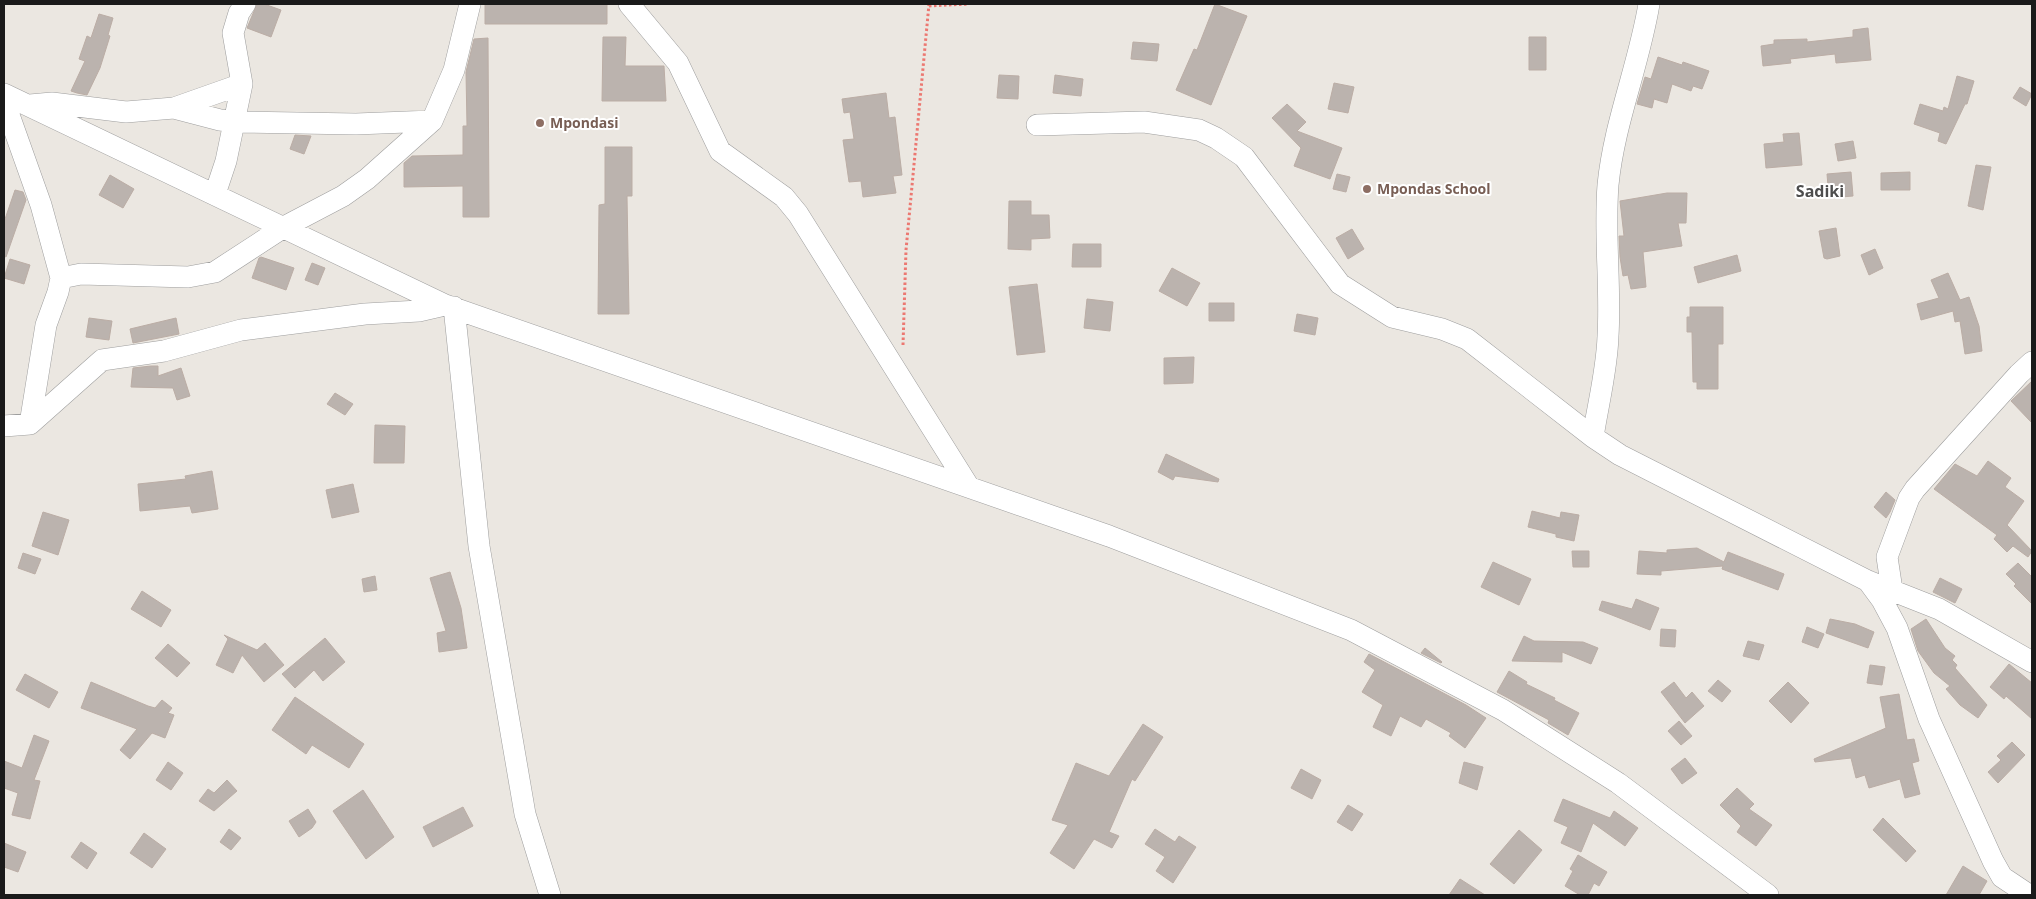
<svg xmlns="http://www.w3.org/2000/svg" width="2036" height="899" viewBox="0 0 2036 899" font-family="'Open Sans',sans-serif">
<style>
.building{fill:#bbb3ae;stroke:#bbada5}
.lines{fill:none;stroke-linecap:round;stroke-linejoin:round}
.street-casing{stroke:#9e9e9e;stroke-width:22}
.path{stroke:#ec7871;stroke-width:3;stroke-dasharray:2.5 2.5;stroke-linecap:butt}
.street{stroke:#fff;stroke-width:21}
.education-dot{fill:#8d6e63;stroke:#fff;stroke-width:2}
.labels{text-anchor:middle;stroke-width:4;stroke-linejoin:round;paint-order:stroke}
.education-label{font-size:14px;font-weight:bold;fill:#785e54;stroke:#fff;text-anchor:start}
.quarter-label{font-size:16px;font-weight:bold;fill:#4d4d4d;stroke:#fff}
</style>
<rect width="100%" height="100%" fill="#ebe7e1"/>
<path class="building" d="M257 4H264L281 10 271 37 247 28Z
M485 4H607V24H485Z
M1215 4 1247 16 1211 105 1176 90 1194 49 1197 50Z
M99 14 113 18 108 35 110 36 100 68 87 95 77 93 71 91 85 61 79 59 87 36 91 38Z
M1868 28 1871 60 1836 63 1835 54 1790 59 1791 63 1763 66 1761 46 1774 44V40L1807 39V42L1853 37V30Z
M603 37H626L625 66H664L666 101H602Z
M1529 37H1546V70H1529Z
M488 38 489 217H463V186L404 187V163L412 156 463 155V126H467L466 72 474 39Z
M1133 42 1159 44 1157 61 1131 59Z
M1658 57 1682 65 1683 62 1709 71 1702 89 1693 86 1691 91 1672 84 1667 103 1654 99 1652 108 1637 104 1645 77 1651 79Z
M999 75 1019 76 1018 99 997 98Z
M1055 75 1083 79 1081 96 1053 93Z
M1957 76 1974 81 1967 104H1965L1946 144 1938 141 1940 133 1914 124 1920 104 1943 111 1944 107 1948 109Z
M1334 83 1354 87 1348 113 1328 109Z
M2020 87 2032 94 2026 106 2013 98Z
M886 93 889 118 895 117 902 175 893 176 896 193 863 197 861 181 849 182 843 140 854 139 850 112 844 113 842 99Z
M1287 104 1306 122 1297 131 1342 148 1330 179 1294 166 1301 148 1272 118Z
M1799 133 1802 165 1766 168 1764 144 1784 142 1783 134Z
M295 135 311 136 304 154 290 149Z
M1853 141 1856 158 1838 161 1835 144Z
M605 147H632V196H627L629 314H598L599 205 605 204Z
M1976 165 1991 167 1983 210 1968 206Z
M1851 172 1853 196 1829 198 1827 174Z
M1910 172V190H1881V173Z
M1337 174 1350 177 1346 192 1333 189Z
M110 175 134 189 123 208 99 195Z
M15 190 23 192 26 200 6 257 4 256V222Z
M1667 193H1687L1686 223H1678L1682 246 1643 252 1646 287 1631 289 1628 275 1623 276 1620 257 1619 236H1624L1620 201Z
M1009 201H1031V215H1049L1050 238 1031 239V250L1008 249Z
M1836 228 1840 256 1827 259 1824 258 1819 231Z
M1352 229 1364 249 1348 259 1336 238Z
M1073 244H1101V267H1072Z
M1875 249 1883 268 1869 275 1861 255Z
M1737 255 1741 271 1698 283 1694 267Z
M261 257 294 268 286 290 252 278 259 258Z
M10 259 30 265 24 284 4 278Z
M312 263 325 268 318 285 305 280Z
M1172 268 1200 283 1187 306 1159 291Z
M1948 273 1960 300 1969 297 1979 326 1982 351 1965 354 1960 321 1955 322 1953 311 1921 320 1917 304 1939 298 1931 280Z
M1037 284 1045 352 1017 355 1009 287Z
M1087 299 1113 302 1110 331 1084 328Z
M1209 303H1234V321H1209Z
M1690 307H1723V344H1718V389H1697V382H1693L1692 332H1687V317H1690Z
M1297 314 1318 318 1315 335 1294 331Z
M89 318 112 321 109 340 86 337Z
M176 318 179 334 133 343 130 329Z
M1194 357 1193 383 1164 384V358Z
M151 366H158V376L181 368 190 396 177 400 173 388 131 387 133 368Z
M2032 381V423L2011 401Z
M335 393 353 404 345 415 327 404Z
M375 425 405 426 404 463H374Z
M1166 454 1219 479 1218 482 1175 476 1173 480 1158 472Z
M1988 461 2011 478 2005 487 2024 501 2007 525 2032 551 2028 557 2013 546 2007 552 1994 539 1997 535 1934 489 1955 464 1977 476Z
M212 471 218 509 192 513 190 506 140 511 138 484 186 479 185 476Z
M353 484 359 512 332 518 326 490Z
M1886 492 1895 500 1890 512 1886 518 1874 507Z
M1532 511 1560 518 1561 512 1579 515 1574 541 1556 537V534L1528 527Z
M43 512 69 520 58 555 32 546Z
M1697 548 1724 562 1728 552 1784 574 1778 590 1722 569 1723 566 1661 571V575L1637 574 1639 551 1667 553V550Z
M1572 551H1589V567H1573Z
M23 553 41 559 35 574 18 568Z
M1493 562 1531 579 1519 605 1481 587Z
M2018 563 2032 577V604L2014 586 2016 584 2006 574Z
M450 572 461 608 467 648 439 652 437 633 446 631 430 578Z
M375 576 377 590 364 592 362 579Z
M1940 578 1962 589 1955 603 1933 592Z
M142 591 171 610 161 627 131 609Z
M1636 599 1659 608 1650 630 1599 610 1602 601 1632 609Z
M1830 619 1855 624 1874 632 1868 648 1826 633Z
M1926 619 1945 648 1955 656 1952 660 1957 665 1955 668 1987 705 1978 718 1960 705 1946 689 1950 686 1934 673 1918 651 1911 629Z
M1807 627 1824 634 1818 648 1802 642Z
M1661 629 1676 630 1675 647 1660 646Z
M224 635 257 650 265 643 284 665 264 682 242 655 233 673 216 665 228 639Z
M1524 636 1534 641 1583 642 1598 648 1591 664 1562 652V662L1512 661Z
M325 638 345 662 323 681 314 670 295 688 282 674Z
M1748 641 1764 645 1759 660 1743 656Z
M168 644 190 663 177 677 155 658Z
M1425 648 1442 662 1441 663 1421 653Z
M1369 654 1466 705 1486 718 1465 748 1449 736 1451 733 1426 719 1421 727 1400 716 1391 736 1373 727 1383 705 1362 692 1375 670 1364 662Z
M2009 664 2032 683V719L2006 696 2004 699 1990 687Z
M1870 665 1885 667 1882 685 1867 683Z
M1509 671 1527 682 1526 684 1555 698 1554 700 1579 713 1568 735 1548 723 1549 720 1497 692Z
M25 674 58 692 49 708 16 690Z
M1718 680 1731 691 1722 702 1708 691Z
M91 682 148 706 155 708 162 700 172 708 168 713 174 715 165 738 152 733 130 759 120 750 137 729 81 708Z
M1674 682 1686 698 1692 692 1704 706 1685 723 1661 692Z
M1788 682 1809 703 1791 723 1769 701Z
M1899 694 1907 740 1914 739 1919 761 1912 763 1920 794 1905 798 1900 779 1869 788 1865 775 1856 778 1851 758 1815 762 1814 759 1886 728 1880 697Z
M295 697 364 744 349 768 312 745 306 754 272 730Z
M1679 721 1692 736 1681 745 1668 731Z
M1143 724 1163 737 1135 781 1132 779 1109 832 1119 836 1112 848 1094 839 1074 869 1050 853 1068 825 1052 820 1076 763 1109 776Z
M34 735 49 741 34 780 40 781 30 819 12 815 18 793 4 788V761L22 768Z
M2012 742 2025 755 1998 783 1988 772 2001 760 1997 756Z
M1685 758 1697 773 1682 784 1671 769Z
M168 762 183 773 171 790 156 780Z
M1464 762 1483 767 1477 790 1459 783Z
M1301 769 1321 780 1312 799 1291 788Z
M227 780 237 791 214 811 199 801 208 789 214 793Z
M1737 788 1754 804 1749 809 1772 825 1756 846 1737 832 1741 826 1720 805Z
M363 790 394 837 366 859 333 811Z
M1563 799 1610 818 1614 811 1638 828 1625 846 1593 823 1581 852 1561 843 1568 827 1554 821Z
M1348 805 1363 814 1352 831 1337 822Z
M463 807 473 826 433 847 423 827Z
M308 809 316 822 312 828 299 837 289 821Z
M1883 818 1916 851 1906 862 1873 830Z
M229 829 241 838 231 850 220 842Z
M1155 829 1175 842 1179 836 1196 847 1173 883 1156 871 1165 857 1145 844Z
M1519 830 1542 850 1514 884 1490 864Z
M144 833 166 849 152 868 130 853Z
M81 842 97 853 87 869 71 857Z
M4 843 26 852 18 872 4 867Z
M1578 855 1607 872 1599 886 1594 883 1588 895H1580L1565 886 1573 871 1570 869Z
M1963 866 1987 881 1979 895H1946Z
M1460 879 1485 895H1449Z"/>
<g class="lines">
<g class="street-casing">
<path id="street" d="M629 4 678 63 720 151 784 197 798 214 969 487
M4 94 445 305 1109 536 1351 630 1503 710 1618 783 1768 895
M4 101 41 205 61 278 58 292 46 325 30 424
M30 105 52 103 126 112 174 108 220 120 236 122 356 124 432 121
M174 108 242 84
M1037 125 1144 122 1199 130 1216 138 1244 157 1340 284 1392 317 1442 329 1467 339 1593 437 1620 455 1868 581 1939 609 2032 662
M215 194 226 161 242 84 233 33 239 13 245 4
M61 278 81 274 188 277 215 272 284 227 343 196 367 179 432 121 454 70 470 4
M454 307 479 546 525 814 550 895
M4 426 30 424 102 360 164 351 241 330 365 314 419 311 445 305
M1593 437C1598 404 1607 370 1608 336 1611 286 1604 235 1608 185 1614 123 1639 65 1649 4
M1868 581 1882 600 1897 628 1929 719 1993 861 2002 877 2029 895
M1892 590 1887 557 1909 498 1915 489 2019 374 2032 362"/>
</g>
<path class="path" d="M929 6 969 4
M903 345 906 250 929 4"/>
<use href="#street" class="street"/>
</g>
<g class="education-dot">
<circle cx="540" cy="123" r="5"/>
<circle cx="1367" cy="189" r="5"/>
</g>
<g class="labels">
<g class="education-label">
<text x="550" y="128">Mpondasi</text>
<text x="1377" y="194">Mpondas School</text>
</g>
<g class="quarter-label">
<text x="1820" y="197">Sadiki</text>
</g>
</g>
<rect width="2036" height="899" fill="none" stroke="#1a1a1a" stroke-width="10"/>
</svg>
